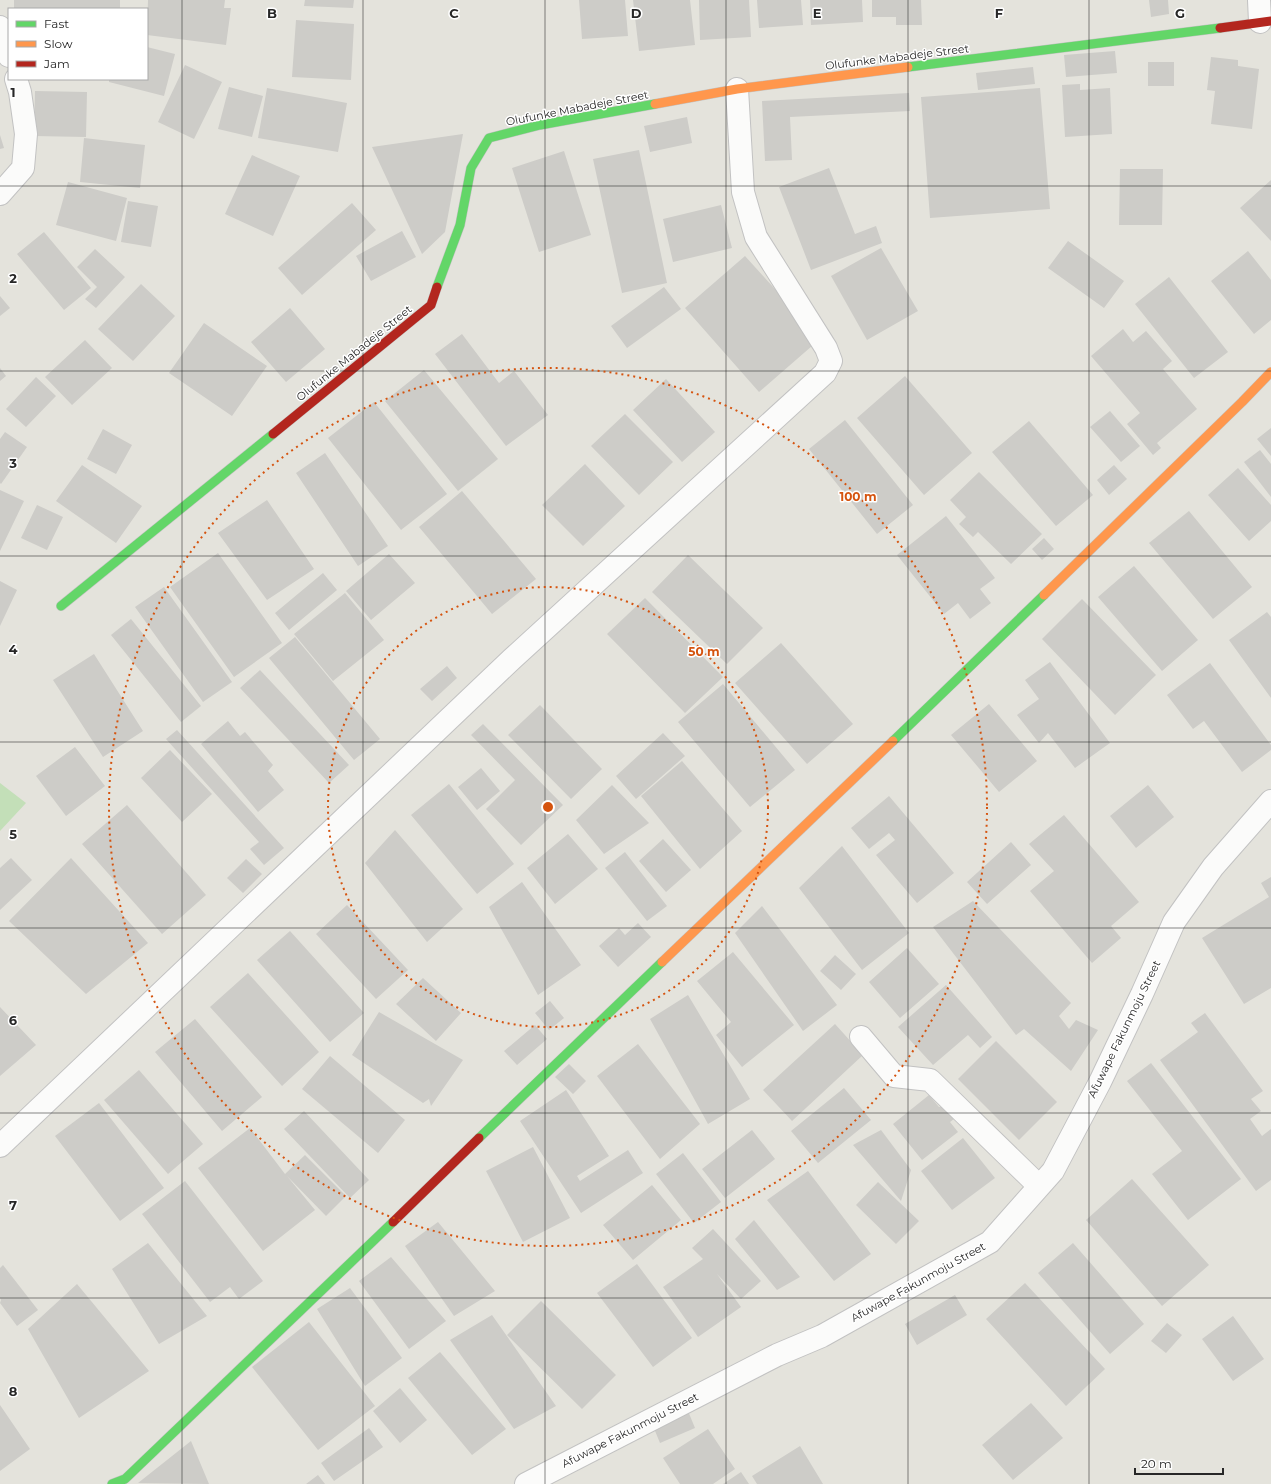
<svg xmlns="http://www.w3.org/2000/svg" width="1271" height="1484" viewBox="0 0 1271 1484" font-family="Montserrat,sans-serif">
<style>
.green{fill:#c3dfb8}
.building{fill:#cdccc8}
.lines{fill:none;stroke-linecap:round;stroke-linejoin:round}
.street-casing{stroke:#c2c2c2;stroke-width:24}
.fast-casing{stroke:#c2c2c2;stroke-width:10}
.slow-casing{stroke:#c2c2c2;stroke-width:10}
.jam-casing{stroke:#c2c2c2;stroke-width:10}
.street{stroke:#fbfbfa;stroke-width:22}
.fast{stroke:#63d668;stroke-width:9}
.slow{stroke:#ff974d;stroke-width:9}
.jam{stroke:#b3261e;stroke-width:9}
.grid{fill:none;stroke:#272727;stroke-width:1;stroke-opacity:0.55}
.ring{fill:none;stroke:#d5540f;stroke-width:2;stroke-dasharray:2 4}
.labels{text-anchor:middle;stroke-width:3;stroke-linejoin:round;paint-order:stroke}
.street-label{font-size:11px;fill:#272727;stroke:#fff}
.grid-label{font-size:13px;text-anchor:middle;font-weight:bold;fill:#272727;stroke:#fff;stroke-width:3;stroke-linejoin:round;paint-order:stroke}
.centre{fill:#d5540f;stroke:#fff;stroke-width:2}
.ring-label{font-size:12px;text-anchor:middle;font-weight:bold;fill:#d5540f;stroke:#fff;stroke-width:3;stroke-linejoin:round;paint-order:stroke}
</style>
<rect width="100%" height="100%" fill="#e4e3dc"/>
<path class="green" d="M0 783 26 803 0 831Z"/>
<path class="building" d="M14 0H120V9H14Z
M148 0H225L224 8H231L226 45 147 35Z
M305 0H354L353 8 304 6Z
M579 0H625L628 36 582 39Z
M633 0H690L695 45 639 51Z
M699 0H749L751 37 700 40Z
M757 0H801L803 25 759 28Z
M810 0H862L863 22 811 25Z
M872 0H921L922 25H896V17H872Z
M1149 0H1168L1169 14 1151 17Z
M296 20 354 24 351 80 292 77Z
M147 47 175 54 164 96 109 82V79H147Z
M1115 51 1117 73 1066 77 1064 55Z
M1211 57 1238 60V66L1259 69 1252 129 1211 124 1215 91 1207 90Z
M1148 62H1174V86H1148Z
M185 65 222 82 194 139 158 122Z
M1033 67 1035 84 978 90 976 73Z
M1080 84V90L1110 88 1112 134 1065 137 1062 85Z
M229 87 263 96 252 137 218 129Z
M267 88 347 103 338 152 258 138Z
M1040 88 1050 209 930 218 921 97Z
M35 91 87 92 86 137 34 136Z
M909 93 910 111 790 117 792 160 765 161 762 101Z
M687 117 692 143 650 152 644 126Z
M463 134 445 232 422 254 372 147Z
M0 135 4 148 0 149Z
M84 138 145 145 140 188 80 182Z
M639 150 667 283 622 293 593 159Z
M564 151 591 235 539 252 512 168Z
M252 155 300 176 273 236 225 214Z
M829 168 855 234 876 226 882 243 811 270 779 187Z
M1120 169H1163L1162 225H1119Z
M1271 180V241L1240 208Z
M68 182 127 198 116 241 56 225Z
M128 201 158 206 151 247 121 242Z
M352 203 376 230 302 295 278 268Z
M721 205 732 248 673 262 663 219Z
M402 231 416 257 371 281 356 256Z
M44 232 91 288 64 310 17 254Z
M1068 241 1124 281 1104 308 1048 268Z
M881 248 918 311 867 340 831 276Z
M95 249 125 277 96 308 85 299 97 287 77 267Z
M1248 251 1271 280V320L1254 334 1211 281Z
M745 256 820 339 759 392 685 308Z
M1169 277 1228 352 1194 378 1135 304Z
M141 284 175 316 133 361 98 329Z
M664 287 681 309 627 348 611 326Z
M0 296 10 308 0 316Z
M290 308 325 349 286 382 251 342Z
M204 323 267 366 232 416 169 373Z
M1123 329 1133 342 1146 331 1172 361 1163 369 1197 409 1157 443 1161 448 1153 455 1127 424 1140 413 1091 356Z
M462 334 499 383 514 371 548 415 506 446 435 354Z
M85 340 112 368 72 405 45 377Z
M0 368 6 376 0 381Z
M424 370 498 459 458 491 385 401Z
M905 376 972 453 924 495 857 418Z
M36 377 56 396 26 427 6 409Z
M666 379 715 432 682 462 633 410Z
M374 402 447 494 401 530 328 438Z
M1110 411 1140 446 1121 462 1090 427Z
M625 414 673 462 639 495 591 446Z
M845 420 913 505 877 534 809 449Z
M1029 421 1093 495 1056 526 992 452Z
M1271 428V456L1257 439Z
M103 429 132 445 116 474 87 459Z
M5 432 27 447 1 484 0 483V439Z
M1260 450 1271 464V497L1244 462Z
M325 453 388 546 358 566 296 473Z
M585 464 625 506 583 546 542 505Z
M82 465 142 506 116 543 56 501Z
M1114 465 1127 479 1109 495 1097 480Z
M1238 468 1271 505V521L1249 541 1208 495Z
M979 472 1042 534 1011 564 978 532 973 537 959 524 966 517 950 500Z
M0 490 24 501 0 551Z
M462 491 536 579 492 614 419 527Z
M267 500 314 569 267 600 218 533Z
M37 505 63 517 47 550 21 538Z
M1189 511 1252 587 1213 619 1149 543Z
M946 516 995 578 980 589 991 603 970 619 958 603 944 614 897 555Z
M1044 538 1054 549 1042 560 1032 549Z
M218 553 282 643 234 677 170 587Z
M389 554 415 583 371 620 346 591Z
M688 555 763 628 727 664 652 592Z
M1134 566 1198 640 1162 671 1098 597Z
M323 573 337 590 289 630 275 613Z
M0 581 17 590 0 626Z
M164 587 232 682 203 702 135 607Z
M345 593 384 640 333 681 294 634Z
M645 598 723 677 685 713 607 634Z
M1082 599 1156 675 1115 715 1042 639Z
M1267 612 1271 617V698L1229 640Z
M131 619 201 706 181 722 111 635Z
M295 637 380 739 354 760 269 658Z
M781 643 853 724 807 764 735 683Z
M94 654 143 731 103 757 53 680Z
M1050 662 1110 743 1075 768 1048 733 1039 743 1017 715 1039 699 1025 680Z
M1210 663 1271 745V750L1242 772 1204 721 1193 729 1167 695Z
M447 666 457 678 432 701 420 689Z
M260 670 349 765 329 783 240 688Z
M723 684 795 770 750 807 678 722Z
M989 704 1037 761 999 792 951 735Z
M540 705 602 769 571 799 508 735Z
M228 721 240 736 245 732 273 765 268 771 284 790 258 812 201 744Z
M483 724 563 805 521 845 486 809 515 780 471 735Z
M177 730 284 848 264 865 250 849 259 842 166 739Z
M663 733 685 756 636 799 616 776Z
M75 747 105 786 66 816 36 776Z
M170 750 212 794 182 822 141 778Z
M682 761 742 831 700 869 641 796Z
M481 768 500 791 477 810 458 787Z
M449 784 514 864 477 894 411 815Z
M612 785 649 823 604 854 576 820Z
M1148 785 1174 817 1136 848 1110 816Z
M889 796 954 873 917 903 876 855 895 840 889 833 869 849 851 828Z
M127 805 206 895 162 934 82 844Z
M1064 815 1139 902 1111 926 1121 938 1092 963 1030 891 1054 871 1029 844Z
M395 830 463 909 427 942 365 863Z
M568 834 598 869 555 904 527 868Z
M663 839 691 870 666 892 639 861Z
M1011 842 1031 865 987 904 967 882Z
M842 846 909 933 862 970 799 888Z
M625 852 667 906 647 921 605 868Z
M11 858 32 880 0 910V868Z
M71 858 148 943 86 994 9 921Z
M246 859 262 874 243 893 227 878Z
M1271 877V988L1244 1004 1202 938 1269 897 1261 883Z
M522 882 581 965 538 995 489 907Z
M973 901 1071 1003 1059 1016 1069 1029 1076 1020 1098 1030 1071 1071 1024 1029 1016 1035 933 927Z
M347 905 408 970 376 999 316 934Z
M762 906 837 1005 803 1031 735 933Z
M638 923 651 937 618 967 599 946 619 928 625 935Z
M290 931 364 1013 330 1042 257 960Z
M907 948 939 984 900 1018 869 982Z
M733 952 794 1025 742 1067 716 1035 731 1022 697 981Z
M835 955 856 974 841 990 820 971Z
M248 973 319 1052 282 1086 210 1007Z
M423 978 461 1013 436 1041 396 1004Z
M946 985 992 1037 980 1048 968 1035 933 1065 898 1027Z
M688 995 750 1099 708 1124 650 1019Z
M550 1001 564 1018 549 1030 535 1013Z
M0 1007 36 1045 0 1076Z
M379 1012 463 1060 431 1106 429 1099 423 1103 352 1055Z
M1205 1013 1263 1091 1251 1099 1261 1111 1250 1119 1262 1136 1271 1129V1180L1256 1191 1160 1060 1198 1032 1191 1023Z
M195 1019 262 1097 222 1131 155 1052Z
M835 1024 863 1055 792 1121 763 1090Z
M535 1025 547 1039 517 1065 504 1051Z
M996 1041 1057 1102 1019 1140 958 1079Z
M638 1044 700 1124 660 1159 597 1076Z
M330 1056 405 1120 378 1153 302 1089Z
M1151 1063 1241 1179 1188 1220 1152 1174 1182 1151 1127 1081Z
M569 1064 586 1081 573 1094 555 1077Z
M139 1070 203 1144 168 1174 104 1100Z
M844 1088 871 1120 818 1163 791 1131Z
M566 1090 609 1156 577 1176 580 1181 628 1150 643 1173 581 1213 520 1121Z
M929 1095 939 1107 950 1105 959 1115 950 1122 958 1132 922 1160 893 1124Z
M99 1103 164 1188 120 1221 55 1136Z
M304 1111 369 1180 350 1198 284 1129Z
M250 1128 285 1174 305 1155 346 1196 326 1216 287 1176 315 1210 263 1251 198 1168Z
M752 1130 775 1159 725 1198 702 1169Z
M881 1130 911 1170 901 1201 853 1145Z
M963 1138 995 1178 952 1210 921 1171Z
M533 1147 570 1218 523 1242 486 1171Z
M683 1153 721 1202 694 1223 656 1174Z
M808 1171 871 1254 834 1281 767 1200Z
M1132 1179 1209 1265 1162 1306 1086 1220Z
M185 1181 263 1281 239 1299 230 1287 210 1302 142 1214Z
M878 1182 919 1221 896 1244 856 1205Z
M652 1185 681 1220 633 1260 603 1225Z
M754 1220 800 1277 777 1290 735 1239Z
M438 1222 495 1291 454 1316 405 1246Z
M713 1229 761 1281 741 1299 717 1274 741 1307 698 1337 663 1287 703 1259 692 1248Z
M148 1243 207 1316 159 1344 112 1269Z
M1073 1243 1144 1324 1110 1354 1038 1273Z
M391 1257 446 1321 409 1349 359 1281Z
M637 1264 692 1338 653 1367 597 1293Z
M3 1265 38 1310 17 1326 0 1303 1 1300 0 1298V1268Z
M1025 1283 1105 1369 1066 1406 986 1319Z
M77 1284 149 1371 79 1418 28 1329Z
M350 1288 402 1358 365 1386 317 1309Z
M955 1295 967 1315 917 1345 905 1324Z
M541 1301 616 1375 582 1409 507 1335Z
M492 1315 556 1406 514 1429 450 1340Z
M1233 1316 1264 1359 1233 1381 1202 1339Z
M309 1322 375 1406 318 1450 252 1367Z
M1167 1323 1182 1335 1166 1353 1151 1341Z
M440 1352 506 1429 472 1455 408 1378Z
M400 1388 427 1420 400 1443 373 1411Z
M1031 1403 1063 1438 1013 1480 982 1445Z
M0 1405 30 1449 0 1471Z
M688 1411 695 1428 660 1443 653 1426Z
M369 1428 383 1447 334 1481 321 1463Z
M708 1429 735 1469 713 1484H680L663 1458Z
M191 1441 209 1484 138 1483Z
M800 1446 823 1484H757L752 1476Z
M741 1472 749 1484H723Z
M318 1475 325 1484H306Z"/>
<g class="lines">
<g class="street-casing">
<path id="street" d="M1259 0 1260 22
M0 27 9 56
M0 194 23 168 26 134 20 92 16 79
M861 1037 894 1076 930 1080 1039 1186
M0 1146 512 659 825 373 831 361 826 348 756 237 743 192 737 89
M526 1484 777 1355 822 1336 990 1242 1053 1171 1100 1082 1142 994 1174 922 1213 867 1271 801"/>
</g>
<g class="fast-casing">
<path id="fast" d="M908 67 1220 28
M437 287 460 225 471 168 489 138 540 125 655 104
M61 606 273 434
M893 741 1044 595
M479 1138 662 962
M112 1484 125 1479 393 1222"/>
</g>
<g class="slow-casing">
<path id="slow" d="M655 104 737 89 908 67
M1044 595 1242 402 1271 372
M662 962 893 741"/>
</g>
<g class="jam-casing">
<path id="jam" d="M1220 28 1271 21
M273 434 431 305 437 287
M393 1222 479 1138"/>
</g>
<use href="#street" class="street"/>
<use href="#fast" class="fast"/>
<use href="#slow" class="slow"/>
<use href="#jam" class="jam"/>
</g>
<path class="grid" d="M182 0V1484M363 0V1484M545 0V1484M726 0V1484M908 0V1484M1089 0V1484M0 186H1271M0 371H1271M0 556H1271M0 742H1271M0 928H1271M0 1113H1271M0 1298H1271"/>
<g class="ring">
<circle cx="548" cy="807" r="220"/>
<circle cx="548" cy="807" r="439"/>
</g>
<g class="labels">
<g class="street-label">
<text transform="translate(897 57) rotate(-7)" y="4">Olufunke Mabadeje Street</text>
<text transform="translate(577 108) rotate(-11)" y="4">Olufunke Mabadeje Street</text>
<text transform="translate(354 353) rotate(-39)" y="4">Olufunke Mabadeje Street</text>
<text transform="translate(1124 1029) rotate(-64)" y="4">Afuwape Fakunmoju Street</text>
<text transform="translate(918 1282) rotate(-29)" y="4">Afuwape Fakunmoju Street</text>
<text transform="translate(630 1430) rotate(-27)" y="4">Afuwape Fakunmoju Street</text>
</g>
</g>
<g class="grid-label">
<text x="272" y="18">B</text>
<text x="454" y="18">C</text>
<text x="636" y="18">D</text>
<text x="817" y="18">E</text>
<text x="999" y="18">F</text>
<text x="1180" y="18">G</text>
<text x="13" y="97">1</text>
<text x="13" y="283">2</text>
<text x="13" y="468">3</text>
<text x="13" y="654">4</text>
<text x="13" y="839">5</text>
<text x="13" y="1025">6</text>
<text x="13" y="1210">7</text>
<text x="13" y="1396">8</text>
</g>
<circle cx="548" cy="807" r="6" class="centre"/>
<g class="ring-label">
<text x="858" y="501">100 m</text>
<text x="704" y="656">50 m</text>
</g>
<rect x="8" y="8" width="140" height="72" fill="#ffffff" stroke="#a9a9a9"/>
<rect x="16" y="21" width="20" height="6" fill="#63d668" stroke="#a9a9a9"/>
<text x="44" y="28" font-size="12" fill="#272727">Fast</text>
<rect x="16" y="41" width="20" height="6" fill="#ff974d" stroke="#a9a9a9"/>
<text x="44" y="48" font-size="12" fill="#272727">Slow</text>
<rect x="16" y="61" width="20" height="6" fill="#b3261e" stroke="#a9a9a9"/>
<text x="44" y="68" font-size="12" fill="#272727">Jam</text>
<path d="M1135 1468v6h88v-6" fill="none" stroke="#272727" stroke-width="2"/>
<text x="1141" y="1468" font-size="12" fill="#272727" stroke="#ffffff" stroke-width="3" paint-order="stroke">20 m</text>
</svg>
